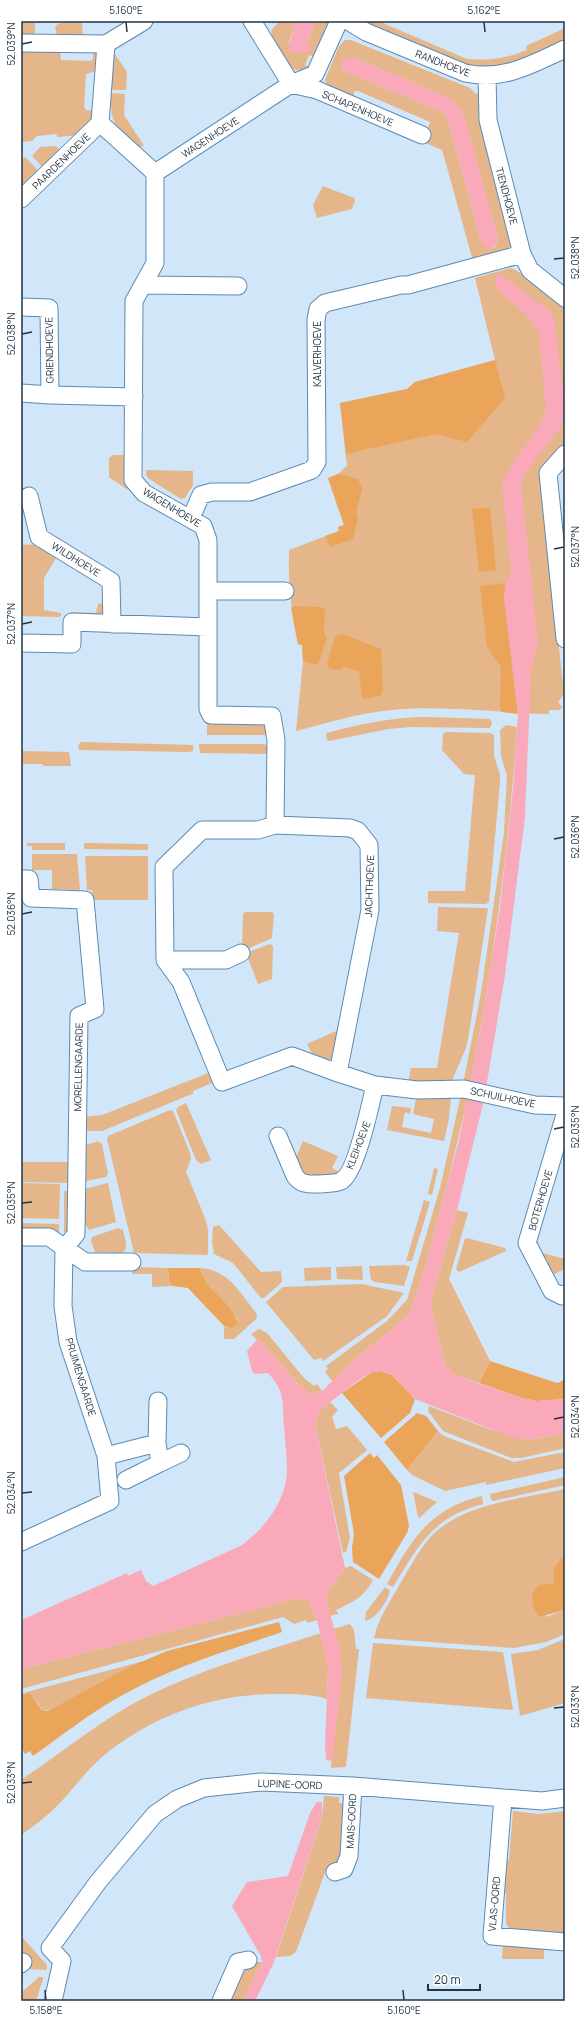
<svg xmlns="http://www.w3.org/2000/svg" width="586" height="2022" viewBox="0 0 586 2022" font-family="Manrope,sans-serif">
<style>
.green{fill:#e4b689;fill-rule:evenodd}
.forest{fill:#eaa55b}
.water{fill:#faa9ba}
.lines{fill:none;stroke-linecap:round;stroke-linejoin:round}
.minor-casing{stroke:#598bb6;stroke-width:19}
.minor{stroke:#fff;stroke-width:17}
.ticks{fill:none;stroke:#203547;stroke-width:1.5}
.labels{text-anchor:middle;stroke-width:3.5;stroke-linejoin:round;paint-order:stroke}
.street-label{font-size:10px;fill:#203547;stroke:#fff}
.neatline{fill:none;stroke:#203547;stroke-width:1.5}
.ticks-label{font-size:10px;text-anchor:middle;fill:#203547}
</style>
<rect width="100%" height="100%" fill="#d1e6f8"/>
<path class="green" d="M280 21H292L294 26 289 43H307L313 28 312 21H329L314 57 309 55 305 65 309 67C287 81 274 46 271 30Z
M363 21H378L467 59C489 61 507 58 527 50L526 46 565 28V41L524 59 495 67 470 66Z
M21 22 35 23V34L33 36H21Z
M60 23H82L83 36H57L55 26Z
M345 40H351L358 43 470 88 476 94 479 92 512 245 509 249 473 261 443 153 442 150 423 142 430 122 358 91H355L352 99 328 88 325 80 339 46ZM352 57 444 96 462 111 498 239 494 248 490 249 480 238 448 119 444 114 438 110 344 71 342 67Z
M21 48 60 50 61 60 90 61 93 59V50L97 51V71L86 74 84 107 86 110 94 111 97 114 80 135 58 137 56 134 37 136 32 141 21 142Z
M115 54 127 72 126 90H113L111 87 113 57Z
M113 93 125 94 124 115 144 146 138 147C117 126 110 127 111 95Z
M56 146 62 152 44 169 32 156 40 147Z
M25 157 40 172 21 191V161Z
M323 186 354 198 355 200 352 209 317 218 313 205Z
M510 268 516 270 565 306V444L540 475 564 694 558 702 562 707 560 710H549V714C496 713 443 705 391 710 359 713 327 723 296 731L303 661 302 645 298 644C291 612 288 582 289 550L339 531 338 527 344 525 328 478 338 474 347 466 340 403 407 389 415 382 495 360 475 278Z
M113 455H124V480L128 490 109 477V458Z
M146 470 193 471V485L185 498 181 499 149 479 146 475Z
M41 544 58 555 44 578V610L61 613V616L58 617 21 616V545Z
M101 603 103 605V616L68 617 67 615 71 612 96 613 98 604Z
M428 717 490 719 492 723 490 728 411 727 388 729 329 741 327 740 326 733C360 724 393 717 428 717Z
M207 721 262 723 265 726 267 735H207Z
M506 725 517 727C509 847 493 966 470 1085L463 1084 481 993 504 832 507 776 501 756 500 730Z
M446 732 490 733 494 735V756L500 774V783L489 902 486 904 428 903V891H465L475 775 464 774 442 750 443 734Z
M81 742 193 745V751L189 752 79 750 78 746Z
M199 744H264L269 747V754L200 753Z
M21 751 69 752 71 766H43V764H21Z
M27 843H65V850H32V846H27Z
M84 843 148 844V850L84 849Z
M32 854H77L80 890 52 889V870H32Z
M85 856H148V900H93L92 890H87Z
M438 907 488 908 469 1034 466 1048 451 1083H408L411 1068H437L459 933 437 931Z
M245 912H272L274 914 272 938 245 950 242 948 243 914Z
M270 944 273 946 272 979 258 984 246 953Z
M343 1028 335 1056 327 1061 314 1057 307 1044Z
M211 1072 214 1082 193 1091V1094L187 1096 102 1131H88L85 1129 84 1117 102 1115Z
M417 1094 451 1097C450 1112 448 1127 444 1141L387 1130 392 1106 411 1108 410 1114 405 1112 402 1127 431 1133 434 1119 413 1114Z
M461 1095 468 1097 447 1185 424 1272 412 1307 407 1317 358 1357 333 1382 325 1372 328 1369 326 1366 387 1321 407 1300 440 1188Z
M186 1103 211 1160 201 1164 196 1160 176 1110 178 1107Z
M170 1110 173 1111 190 1153 191 1159 186 1172 205 1218 208 1229V1253L207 1255 134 1253 107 1139 108 1136Z
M98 1141 102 1144 108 1174 106 1177 86 1181 83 1180 84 1148 86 1145Z
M303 1141 338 1156 332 1168 341 1173 340 1176 305 1178 295 1160Z
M21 1162H72L73 1183 21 1182Z
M434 1168 438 1169 432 1195 428 1194Z
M21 1183 60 1184 59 1219 21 1218Z
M108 1183 116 1222 89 1230 83 1220 84 1189Z
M72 1190 69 1233 64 1232V1191Z
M424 1200 430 1202 412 1261H406Z
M457 1210 468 1213 449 1279 490 1361 479 1383 454 1375 445 1364 432 1312V1297Z
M21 1223 59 1224V1232L21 1231Z
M219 1225 261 1272 281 1271 282 1282 264 1298H261L233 1263 214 1254 212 1242 213 1227Z
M118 1228 123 1230C124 1237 130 1248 122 1253L95 1252 91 1240 92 1237Z
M467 1238 505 1248 506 1251 459 1272 456 1269 465 1239Z
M543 1253 565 1259V1269L550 1276 541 1254Z
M404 1265 410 1267 404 1286 375 1282 371 1280 369 1266Z
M362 1266 363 1280 337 1279 336 1267Z
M133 1267 168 1268 169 1279 172 1286 152 1287V1274H132Z
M331 1267V1280L305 1281 304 1268Z
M200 1268C229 1270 240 1293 257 1314L256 1319 234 1339H224V1326L227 1328 237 1319 201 1276Z
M362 1284 404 1293 387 1316 323 1361 321 1358 314 1360 266 1302 283 1287Z
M259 1329 267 1333 304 1378 314 1386 317 1384 322 1391 312 1395 299 1385 261 1342 257 1340 251 1334Z
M330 1402 338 1410 332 1417 336 1429 347 1426 367 1450 339 1473 350 1538 346 1552 343 1553 315 1424 320 1410Z
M429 1406 492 1430 529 1440 565 1433V1448L521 1458H511L443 1431 428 1411Z
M438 1431 444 1436 514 1462 565 1452V1468L486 1485V1482L445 1491 412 1475 407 1470Z
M565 1477V1485L493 1501 491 1500 490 1494Z
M565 1489V1559H560L553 1569 554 1584 540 1585 546 1617 565 1610V1634L546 1642 514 1648 374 1638C378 1619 390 1601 400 1584 409 1569 417 1553 428 1540 458 1504 521 1499 565 1489Z
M413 1492 437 1502 419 1518 418 1517Z
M482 1496 483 1504C432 1517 419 1545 393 1587L387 1584C412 1539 429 1509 482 1496Z
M351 1566 373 1580C365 1596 352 1603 336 1610L338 1614 330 1616 328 1607 327 1591 345 1568Z
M385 1587 390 1591C387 1602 377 1618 365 1621L366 1612Z
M295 1599H308L317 1620 308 1623 306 1620 294 1624 283 1617 21 1689V1669Z
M350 1624 354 1630 356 1649H359L346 1767 331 1768 339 1646 333 1629Z
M321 1633 328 1667 327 1699C311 1694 294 1694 276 1694 212 1694 151 1716 102 1757 86 1771 73 1789 59 1804 47 1816 34 1826 21 1835V1780C57 1756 91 1728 129 1706 188 1673 256 1654 321 1633Z
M565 1639V1703L520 1716 511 1654 538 1650Z
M373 1643 503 1652 513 1710 366 1698Z
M144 1661 50 1710H43L30 1693H23Z
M324 1796 339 1797V1803L347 1804 342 1861 327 1867 296 1952 290 1956 276 1957 322 1817Z
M513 1811 539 1814 565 1811V1935L511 1930 506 1924V1893H500L502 1860H509Z
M21 1936 47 1965V1970L30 1969 21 1960Z
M503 1945 544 1948V1959H502Z
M248 1962H262L243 2001H228L241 1968Z
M39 1977H43V1979L36 2001H21V1993Z"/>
<path class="forest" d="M495 360 505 398 467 442 435 434 346 454 340 403 407 389 415 382Z
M338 474 358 479 362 488 356 513 358 518 353 539 330 547 325 536 339 531 338 527 344 525 328 478Z
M490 507 496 570 479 572 472 509Z
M506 583 504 598 518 714 502 712 500 708 501 666 492 655 487 646 480 586Z
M294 606 321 607 325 609 324 633 327 637 318 665 303 661 302 645 298 644 291 608Z
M339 634H343L381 649 383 691 380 696 364 699 362 697 359 671 342 667 341 671 329 668 327 664 335 637Z
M168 1268H200C203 1289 234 1303 237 1323L232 1328 224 1326 188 1288 172 1286 169 1279Z
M490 1361 554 1382 558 1383 565 1379V1399L537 1401 522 1398 479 1383Z
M381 1371 392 1375 415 1399 410 1413 381 1438 342 1393 372 1372Z
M417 1413 426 1416 438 1431 407 1470 384 1442Z
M370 1453 374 1458 377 1455 401 1485 409 1526 407 1533 379 1579 353 1562 352 1548 354 1534 344 1476Z
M560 1559H565V1610L539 1617C532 1607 528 1593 540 1585L554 1583 553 1569Z
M279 1622 282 1632C226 1651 170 1668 119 1697 89 1714 61 1736 33 1756L30 1751 25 1754 21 1747V1694L30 1693 42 1710 48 1711 129 1667 167 1651Z"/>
<path class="water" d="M292 21H312L313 28 307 43 311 49 307 52 301 51 299 54 288 50 294 26Z
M352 57 444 96 458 104 465 118 498 239 492 250 483 245 480 238 448 119 444 114 438 110 344 71 340 61Z
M498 273 550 311 554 318 565 409 564 422 559 429 526 472 521 483 538 643 531 670 525 817 505 975 484 1100 457 1210 432 1297V1312L445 1364 454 1375 522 1398 537 1401 565 1399V1433L529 1440 514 1438 415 1399 392 1375 381 1371 372 1372 360 1379 320 1410 315 1424 345 1568 327 1591 328 1607 339 1646 342 1675 332 1761 326 1760 325 1747 328 1667 317 1620 308 1599H295L21 1669V1620L127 1573 128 1576 141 1570 146 1581 153 1586 242 1545C266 1527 287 1500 287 1469 287 1455 285 1440 284 1426 282 1401 286 1393 268 1373L255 1374 252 1371 247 1351 257 1340 261 1342 298 1384 312 1395 322 1391 358 1357 407 1317 412 1307 424 1272 459 1140 480 1032 500 907 513 788 518 714 504 598 506 583 511 573 502 484C512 457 537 438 546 409L539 335C529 312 512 304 496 287L495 278Z
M317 1802H322V1816L274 1962 255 2001H243L262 1962 261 1956 232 1906 247 1882 288 1876 310 1813Z"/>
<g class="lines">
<g class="minor-casing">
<path id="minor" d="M252 21 291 84 317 90 422 135
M339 21 315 74 291 84 155 173V263L134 301 133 480 144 493 203 526 208 540V709L211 715 272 716 276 740 275 825 350 828 358 831 369 845 370 910 338 1073 375 1085 417 1090 464 1089 535 1105 565 1106
M348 21 366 32 465 73C504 81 530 65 565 49
M21 43 106 44 144 21
M487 76 488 120 522 254 530 270 565 298
M100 123 106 44
M21 199 100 123 155 173
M143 285 238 286
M21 307 49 308 50 395 134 397
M21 393 50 395
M565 454 548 473 565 639
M29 496 39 537 111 581 112 624
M191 518 201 495 212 492H250L312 470 317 462 316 320 318 309 325 303 401 285H408L522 254
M208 591H285
M21 643 72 644V622L208 627
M275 825 258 830H202L164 867 165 960 181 982 222 1082 292 1056 338 1073
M21 879H29L31 898 85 900 95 1009 79 1016 76 1234 64 1249 63 1306 68 1342 106 1456 110 1501 21 1542
M165 960H226L241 953
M565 1115 527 1243 552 1291 562 1296 565 1294
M278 1136 295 1176C301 1185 309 1184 320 1184 326 1183 335 1184 341 1181 356 1174 371 1102 375 1085
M21 1237H49L85 1262H132
M106 1456 157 1443
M160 1463 181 1453
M126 1480 160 1463 157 1443 158 1401
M503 1798 492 1936 565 1942
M335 1872 344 1869 349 1856 353 1786
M21 1964 23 1962
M53 2001 62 1961 50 1948 98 1882 155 1814 177 1799 204 1788 261 1782 353 1786 542 1801 565 1798
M221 2001 238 1962 248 1960"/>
</g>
<use href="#minor" class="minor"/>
</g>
<path class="ticks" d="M126 22 127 32M484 22 485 32M22 44 32 42M554 259 564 258M22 334 32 332M554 549 564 547M22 624 32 622M554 839 564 837M22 914 32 912M554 1129 564 1127M22 1203 32 1202M554 1419 564 1417M22 1493 32 1492M554 1708 564 1707M22 1783 32 1782M45 1990 46 2000M403 1990 404 2000"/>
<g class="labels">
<g class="street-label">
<text transform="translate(443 63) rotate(21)" y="4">RANDHOEVE</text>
<text transform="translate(358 108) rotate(23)" y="4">SCHAPENHOEVE</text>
<text transform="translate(210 137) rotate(-33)" y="4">WAGENHOEVE</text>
<text transform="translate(61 161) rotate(-44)" y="4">PAARDENHOEVE</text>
<text transform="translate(507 196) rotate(75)" y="4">TIENDHOEVE</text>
<text transform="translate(49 350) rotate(-91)" y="4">GRIENDHOEVE</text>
<text transform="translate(317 354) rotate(-90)" y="4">KALVERHOEVE</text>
<text transform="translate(172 507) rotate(31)" y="4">WAGENHOEVE</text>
<text transform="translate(76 559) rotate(32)" y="4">WILDHOEVE</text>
<text transform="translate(369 886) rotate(-88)" y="4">JACHTHOEVE</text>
<text transform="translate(78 1067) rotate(-89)" y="4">MORELLENGAARDE</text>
<text transform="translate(503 1097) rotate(12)" y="4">SCHUILHOEVE</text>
<text transform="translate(358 1145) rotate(-69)" y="4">KLEIHOEVE</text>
<text transform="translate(540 1200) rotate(-74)" y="4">BOTERHOEVE</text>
<text transform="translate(81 1377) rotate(73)" y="4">PRUIMENGAARDE</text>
<text transform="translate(290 1784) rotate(2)" y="4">LUPINE-OORD</text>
<text transform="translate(351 1821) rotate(-87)" y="4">MAIS-OORD</text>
<text transform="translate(494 1904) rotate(-85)" y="4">VLAS-OORD</text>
</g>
</g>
<rect width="586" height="2022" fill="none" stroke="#ffffff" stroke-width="44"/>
<path d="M428 1984v6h52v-6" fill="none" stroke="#203547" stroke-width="2"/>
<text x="434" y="1984" font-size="12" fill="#203547" stroke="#ffffff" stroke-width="3" paint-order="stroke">20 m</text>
<rect x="22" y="22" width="542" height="1978" class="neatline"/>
<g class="ticks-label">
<text x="126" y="14">5.160°E</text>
<text x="484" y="14">5.162°E</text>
<text transform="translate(11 44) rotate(-90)" y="4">52.039°N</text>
<text transform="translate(575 258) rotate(-90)" y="4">52.038°N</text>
<text transform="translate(11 334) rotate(-90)" y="4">52.038°N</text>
<text transform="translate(575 547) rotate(-90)" y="4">52.037°N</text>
<text transform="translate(11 624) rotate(-90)" y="4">52.037°N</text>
<text transform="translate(575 837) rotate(-90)" y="4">52.036°N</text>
<text transform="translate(11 914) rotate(-90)" y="4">52.036°N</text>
<text transform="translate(575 1127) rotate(-90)" y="4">52.035°N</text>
<text transform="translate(11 1203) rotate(-90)" y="4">52.035°N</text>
<text transform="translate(575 1417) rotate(-90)" y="4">52.034°N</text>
<text transform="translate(11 1493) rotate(-90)" y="4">52.034°N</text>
<text transform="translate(575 1707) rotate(-90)" y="4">52.033°N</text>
<text transform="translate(11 1783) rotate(-90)" y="4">52.033°N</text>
<text x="46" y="2014">5.158°E</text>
<text x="404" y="2014">5.160°E</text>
</g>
</svg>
